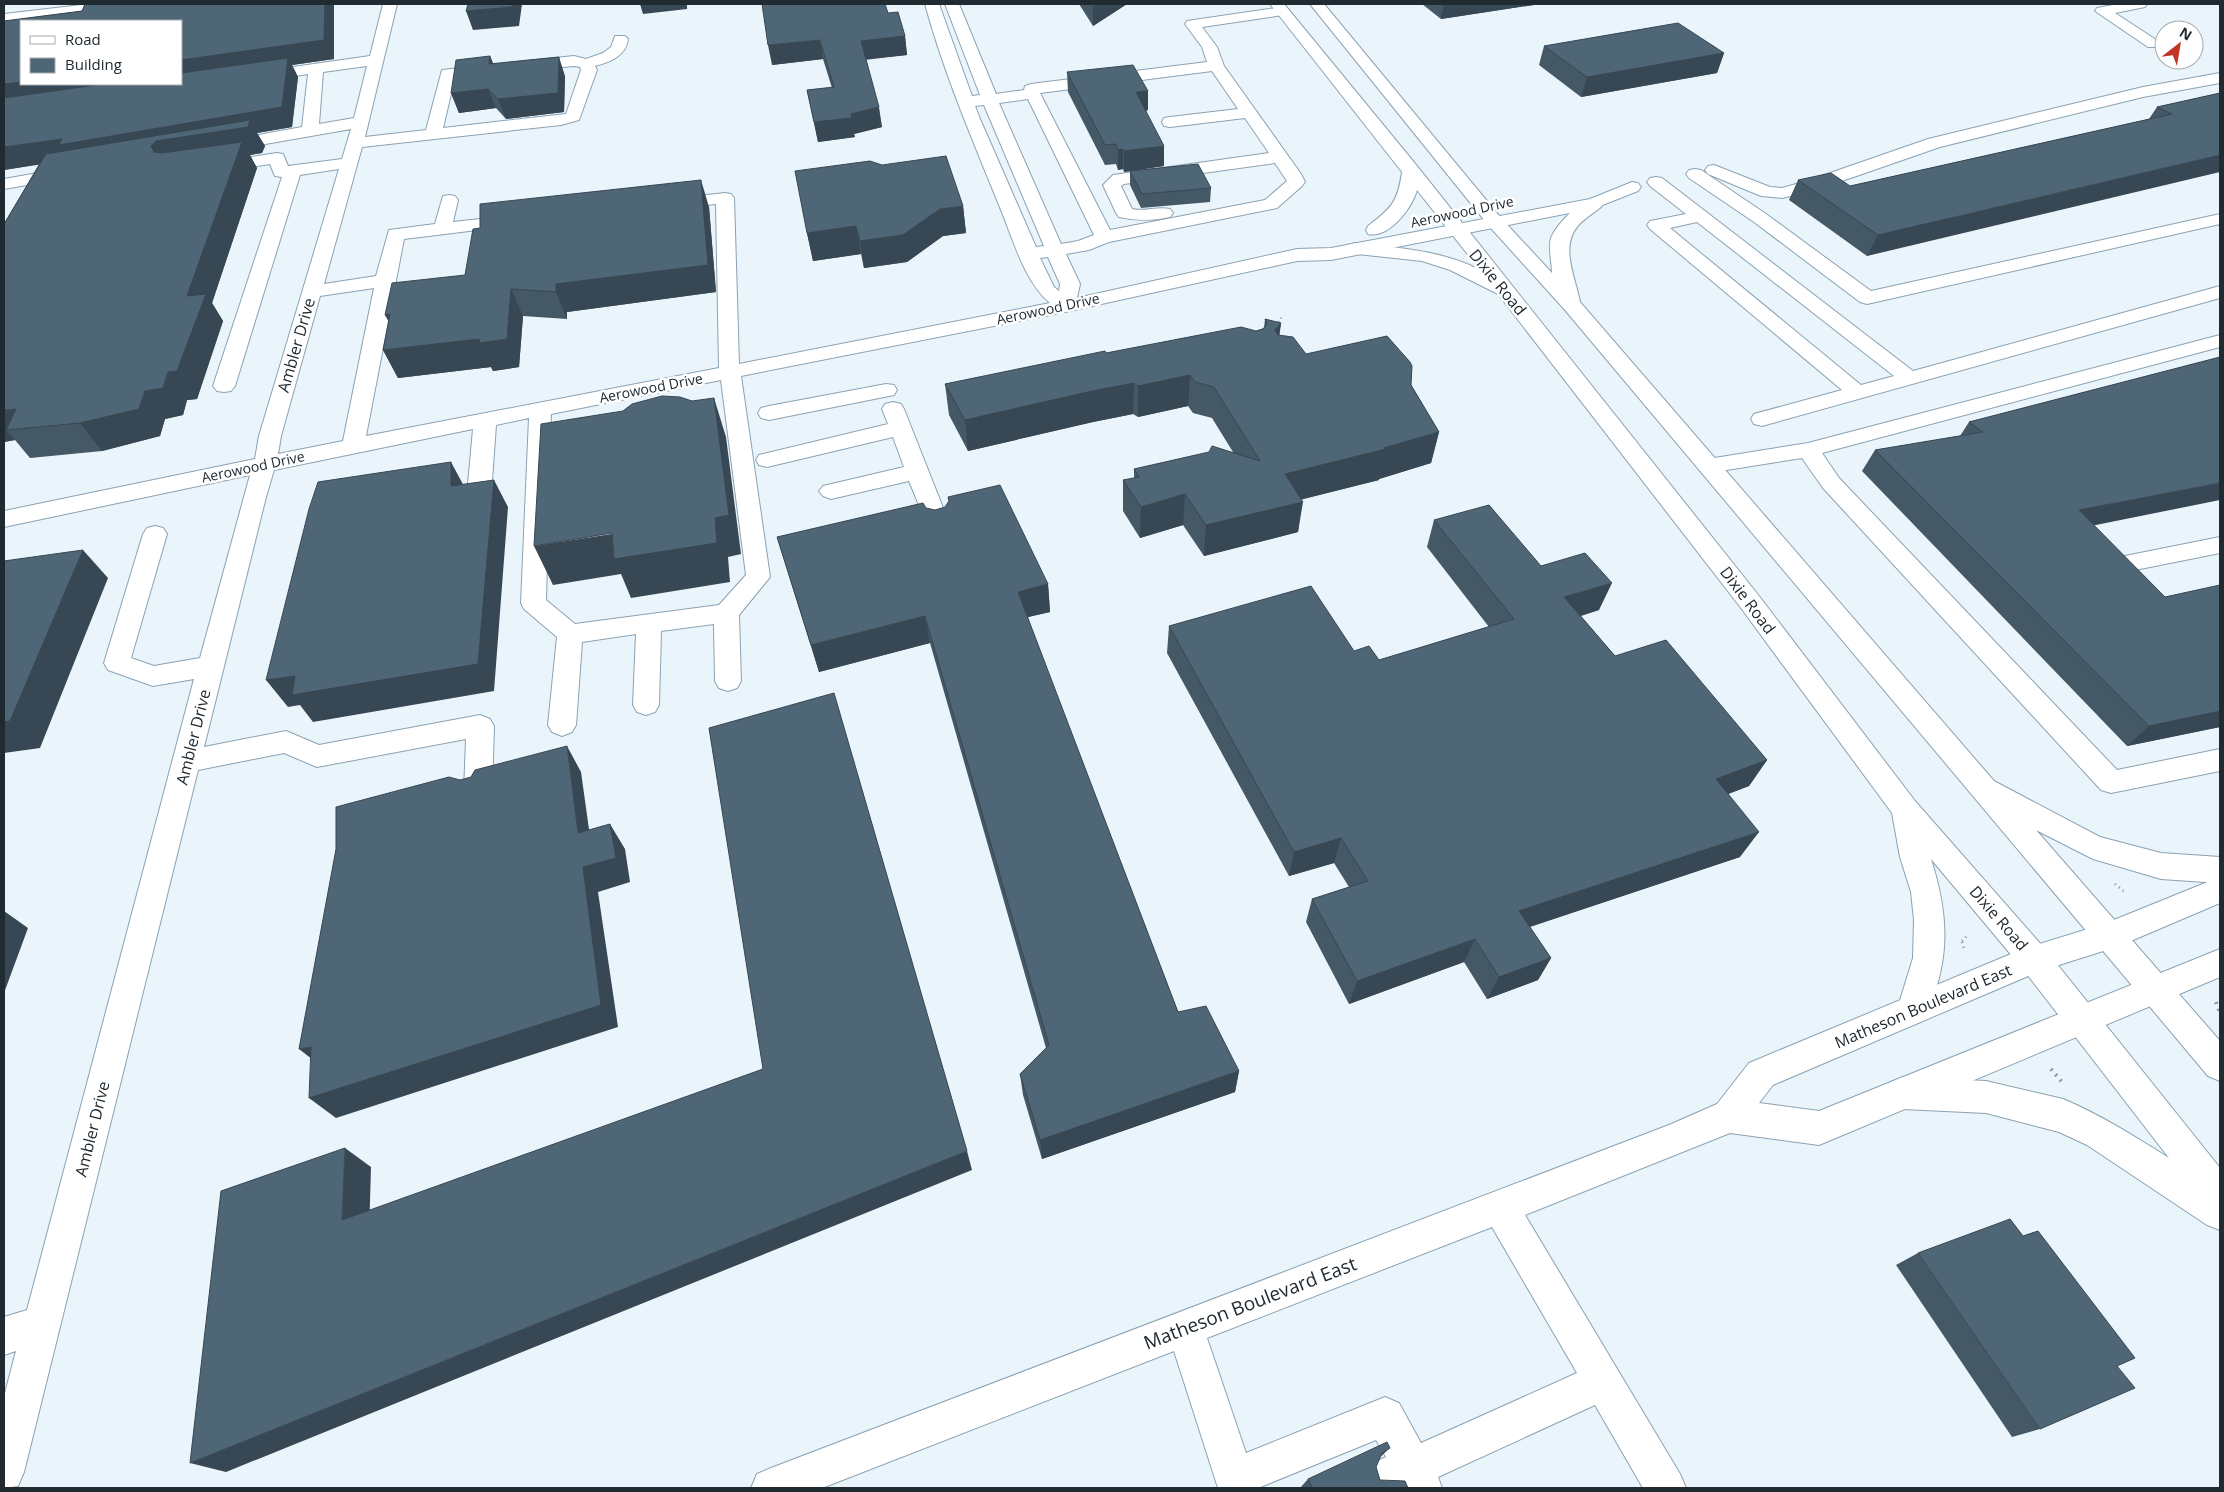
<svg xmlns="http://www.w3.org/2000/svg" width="2224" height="1492" viewBox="0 0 2224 1492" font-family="'Open Sans',sans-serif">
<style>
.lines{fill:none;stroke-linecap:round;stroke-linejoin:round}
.minor-casing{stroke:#8aa2b4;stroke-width:2}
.major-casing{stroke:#8aa2b4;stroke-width:2}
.path-far2{stroke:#909aa1;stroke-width:2.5;stroke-dasharray:1 3;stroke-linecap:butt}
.path-far1{stroke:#909aa1;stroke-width:3;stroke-dasharray:1 4;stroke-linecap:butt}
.path{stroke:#909aa1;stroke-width:4;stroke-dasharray:2 5;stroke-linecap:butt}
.minor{fill:#fff;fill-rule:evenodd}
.major{fill:#fff;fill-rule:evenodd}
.wall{fill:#445865}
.shaded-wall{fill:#374753}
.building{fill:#4f6676;stroke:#374753}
.labels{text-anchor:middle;stroke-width:5;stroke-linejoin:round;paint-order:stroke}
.far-street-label{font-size:14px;fill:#202a31;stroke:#fff}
.street-label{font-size:16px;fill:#202a31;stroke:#fff}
.near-street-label{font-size:19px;fill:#202a31;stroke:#fff}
</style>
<rect width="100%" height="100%" fill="#eaf4fb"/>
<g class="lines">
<g class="minor-casing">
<path id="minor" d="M90 4H132L125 8 4 22V14Z
M383 4H397L365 137 426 130 442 70 574 56 586 59 603 53 611 47 615 36H625L628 39C626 56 610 62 595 66L597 70 579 120 561 125 362 147 324 284 376 276 389 230 435 224 443 196 449 195 455 196 458 200 453 222 518 215 524 216 527 220 524 224 518 225 404 239 366 436 719 368 716 204 670 209 664 208 661 204 664 200 670 199 725 193 731 194 734 198 739 364 1050 303C1025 283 1013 239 1001 210 974 143 944 74 925 4H939L972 96 980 95 945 4H959L996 94 1024 90 1025 86 1031 84 1207 62 1202 47 1185 24 1187 21 1283 7 1290 11 1283 15 1202 27 1217 47 1224 66 1301 174 1305 182 1302 186 1277 208 1109 242 1089 250 1066 254 1080 284 1077 298 1297 249 1331 248 1590 199 1632 182 1638 183 1641 187 1638 191 1595 208 1331 260 1297 261 1065 312 741 376 770 577 739 615 741 681 737 688 728 691 719 688 715 681 714 624 661 631 659 705 655 712 646 715 637 712 633 705 636 634 582 642 576 725 572 732 562 736 552 732 548 725 557 637 524 609 521 603 529 418 496 425 491 495 487 500 479 503 471 500 467 495 473 429 274 470 266 497 204 747 286 731 319 745 480 715 490 719 494 726 492 793 488 801 478 804 468 801 464 793 466 739 317 767 284 753 198 770 24 1472 18 1486 4 1488V1397L16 1351 4 1355V1317L27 1310 194 679 153 686 108 670 104 663 143 534 147 528 155 526 163 528 167 534 131 658 154 666 200 658 250 475 4 527V511L255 459 259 436 339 169 300 175 235 386 231 391 224 392 217 391 213 386 282 177 275 176 270 164 217 172 211 171 208 167 211 163 217 162 277 153 283 154 288 166 342 159 351 129 225 151 219 150 217 146 219 142 225 141 302 127 308 74 258 82 252 80 250 77 252 74 258 72 370 56ZM367 66 354 118 319 124 323 72ZM574 66 580 67 581 70 566 114 443 128 455 77ZM1212 71 1238 109 1170 117 1164 118 1162 122 1164 126 1170 127 1245 118 1269 153 1113 175 1103 185 1116 213 1119 217C1137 221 1152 221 1170 217L1173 213 1170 209C1158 206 1145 212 1132 209L1121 186 1124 184 1275 163 1287 181 1265 200 1110 230 1040 93ZM1028 99 1094 235 1078 241 1061 244 999 103ZM984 105 1044 246 1036 247 980 119 975 106ZM1048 257 1060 284 1059 291 1054 287 1040 258ZM374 288 343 441 278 454 281 436 320 296ZM721 380 746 575 719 605 575 624 546 600 551 414Z
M2118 4H2147L2145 7 2115 13 2158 41 2161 44 2158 47H2148L2095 11 2097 8Z
M2220 73V83L2143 97 1940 147 1819 189 1782 198 1761 196 1708 174 1705 170 1708 166 1714 165 1770 187 1782 188 1807 181 1928 139 2143 87Z
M66 168 72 169 75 173 72 177 4 189V179Z
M1695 169 1701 170 1766 214 1871 291 2220 214V224L1867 304 1860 302 1754 222 1689 178 1686 174 1689 170Z
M1656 177 1662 178 1913 371 2220 286V298L1762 426 1754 424 1751 419 1754 414 1842 390 1650 229 1647 225 1650 221 1686 214 1650 186 1647 182 1650 178ZM1697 222 1894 376 1861 385 1670 228Z
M2220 335V347L1822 453 1839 478 2117 770 2220 749V771L2111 793 2101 790 1823 488 1802 458 1708 473 1700 471 1697 466 1700 461 1708 459 1808 443Z
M886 384 894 385 897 390 894 395 769 420 761 418 758 413 761 408 769 406Z
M893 402 901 404 904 409 951 528 947 534 939 536 931 534 909 481 831 499 823 496 819 491 823 486 904 467 893 437 767 467 759 465 756 460 759 455 888 424 882 409 885 404Z
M2220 537V553L2130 571 2121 569 2118 563 2121 557 2130 555Z
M2220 877V903L2119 946 2040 971 1773 1085 1759 1103 1819 1111 2220 949V977L1819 1145 1730 1133 1525 1215 1680 1474 1686 1488H1643L1595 1405 1438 1477 1442 1488H1371L1367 1477 1373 1463 1386 1457 1376 1440 1258 1488H1218L1174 1351 822 1488H751L757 1474 771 1468 1669 1125 1717 1104 1749 1063 2023 949 2104 924ZM1492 1227 1577 1373 1421 1443 1399 1403 1385 1397 1246 1453 1207 1338Z"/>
</g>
<g class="major-casing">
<path id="major" d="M1270 4H1284L1417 166 1759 596 1915 801 2045 949 2220 1168V1230L2207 1225 2087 1145 2059 1132 1986 1113 1903 1109 1891 1104 1886 1093 1891 1082 1903 1077 1986 1081 2063 1099C2101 1115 2134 1136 2169 1158L2023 969 1931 859C1950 919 1950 963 1924 1020L1913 1025 1902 1020 1897 1010 1913 958 1914 920 1911 892 1900 857 1892 813 1741 608 1498 294 1450 270 1422 261 1348 253 1346 249 1348 245 1355 243C1398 248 1441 250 1480 270L1417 190C1412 208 1389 239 1368 234L1366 230 1368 226C1392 208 1398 201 1402 172Z
M1310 4H1324L1501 218 1552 273C1552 264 1548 247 1551 238 1558 222 1584 195 1601 199L1604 203 1601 207C1594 213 1583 219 1577 227 1560 248 1576 279 1580 302L1994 781 2100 837 2161 853 2220 857V883L2161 879 2093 859 2036 830 2220 1041V1081L2208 1076 1565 310 1489 226Z"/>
</g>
<path class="path-far2" d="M1276 325 1282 317"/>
<path class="path-far1" d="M2115 884 2126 893
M1962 941 1967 936
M1962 942 1965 951"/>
<path class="path" d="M2216 1002 2220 1013
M2051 1069 2062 1082"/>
<use href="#minor" class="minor"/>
<use href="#major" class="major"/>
</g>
<path class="wall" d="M85 4H334V59L292 65 298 77 292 127 257 133 265 146 262 153 250 155 257 168 212 303 223 321 197 399 187 400 183 415 165 419 160 436 102 451 30 458 15 440 4 442V224L39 164 4 170V21L82 11Z
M1079 4H1127L1093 26Z
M1422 4H1540L1441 19Z
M888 13 905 36 907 55 866 59 882 127 854 134 855 137 818 142 807 90 832 88 823 59 772 65Z
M1544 46 1724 53 1717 73 1581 97 1539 65Z
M490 56 493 64 565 76 564 112 506 119 496 108 459 113 451 93Z
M1067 72 1148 91V110L1146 111 1164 166 1124 172 1123 169 1118 170 1116 164 1105 165 1068 92Z
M2220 93 1867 256 1789 200 1798 180 1850 186 2149 119 2157 107Z
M1130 171 1211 188 1210 202 1141 208 1130 185Z
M963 206 966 233 943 236 907 262 864 268 861 254 813 261 807 233Z
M709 207 716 292 567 312V319L523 316 519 367 493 371 491 367 398 378 383 350 389 321 385 315 465 275Z
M1265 319 1281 323 1279 335 1306 354 1411 385 1439 432 1431 463 1379 479V480L1302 499 1298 532 1204 556 1183 525 1140 538 1123 511V480L1134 478V469L1233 452 1212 418 1193 413 1188 406 1138 417 1133 414 1093 422 968 451 949 415 945 384 1106 353 1256 331 1264 328Z
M2220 357 2093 525 2165 597 2220 727 2127 746 1862 471 1875 450 1960 436 1969 422Z
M1434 520 1541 566 1599 610 1581 616 1615 656 1767 760 1749 786 1728 794 1740 857 1530 927 1551 958 1538 980 1487 999 1464 962 1349 1004 1306 922 1312 899 1349 887 1334 863 1289 876 1167 653 1169 626 1354 651 1379 660 1489 627 1427 547Z
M777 537 1048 584 1050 612 1027 617 1178 1012 1239 1071 1235 1092 1042 1159 1023 1095 1020 1074 1046 1048 930 643 819 672Z
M1918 1253 2040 1429 2012 1437 1896 1265Z
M1380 1458 1376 1467 1380 1480 1408 1488H1300L1308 1479Z"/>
<path class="shaded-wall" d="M325 4H334V59L292 65 298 77 292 127 257 133 265 146 262 153 250 155 257 168 212 303 223 321 197 399 187 400 183 415 165 419 160 436 102 451 80 423 69 160 4 170V147L181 81V60Z
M513 4H522L519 26 473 30 466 11Z
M640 4H687V9L643 14Z
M1098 4H1127L1093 26V7Z
M1444 4H1540L1441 19Z
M905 36 907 55 864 60 861 41Z
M820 40 823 59 772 65 768 45Z
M1724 53 1717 73 1581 97 1587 77Z
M490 56 498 75 489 64Z
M559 57 565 76 564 112 506 119 498 99Z
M21 82V84H161L4 106V84Z
M488 89 496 108 459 113 451 93Z
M1148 91V110L1136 112V92Z
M879 107 882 127 854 134 855 137 818 142 814 122Z
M1164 146V166L1124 172V151Z
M1123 149V169L1118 170V150Z
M2220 155V172L1867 256 1878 235Z
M701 180 709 207 716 292 567 312V319L556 292V284Z
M963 206 966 233 943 236 907 262 864 268 860 241 940 209Z
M856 226 861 254 813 261 807 233Z
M511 289 523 316 519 367 493 371 491 367 398 378 383 350Z
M390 314 400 342 385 315Z
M1281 323 1277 354 1275 330Z
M1190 375 1188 406 1138 417V386Z
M1134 383 1133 414 1093 422 968 451 965 420 1092 391Z
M714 398 726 437 741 554 728 557 730 582 631 598 621 574 553 585 534 546 715 518Z
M16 409 6 430 15 440 4 442V410Z
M1439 432 1431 463 1379 479V480L1280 505 1285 474 1384 448Z
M451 462 466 490 451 486Z
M494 480 508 507 494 691 313 722 300 705 288 707 266 680Z
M2220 483V500L2061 532 2079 510Z
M1185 494 1183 525 1140 538 1141 507Z
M1303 502 1298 532 1204 556 1206 525Z
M83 550 108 578 40 748 4 753V722Z
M1612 583 1599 610 1553 624 1564 597Z
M1048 584 1050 612 1020 619 1018 592Z
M925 616 930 643 819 672 811 645Z
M2220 711V727L2127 746 2149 726Z
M567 746 581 772 593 858 578 833Z
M1767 760 1749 786 1699 805 1716 779Z
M610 824 625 849 630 882 598 892 618 1027 336 1118 309 1098 583 867Z
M1759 832 1740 857 1507 934 1519 911Z
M1341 838 1334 863 1289 876 1294 852Z
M4 911 28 928 4 993Z
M1475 939 1464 962 1349 1004 1357 981Z
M1551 958 1538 980 1487 999 1499 977Z
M311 1047 326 1070 299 1049Z
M1239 1071 1235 1092 1042 1159 1040 1140Z
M345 1148 371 1167 369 1236 342 1220Z
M967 1151 972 1170 226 1472 190 1463Z
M1390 1448 1379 1458 1382 1453Z"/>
<path class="building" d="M85 4H325L324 40 181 60V21H21V82L4 84V21L82 11Z
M468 4H513L512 7 466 11Z
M762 4H885L888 13 898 12 905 36 861 41 879 107 851 114 852 118 814 122 807 90 834 87 820 40 768 45Z
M1090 4H1098L1093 7Z
M1678 23 1724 53 1587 77 1544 46Z
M490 56 489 64 559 57 558 93 498 99 488 89 451 93 456 60Z
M288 58 282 107 59 145 62 139 4 147V98L103 84H181V73Z
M1133 65 1148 91 1136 92 1164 146 1124 151 1123 149 1118 150 1116 144 1105 145 1067 72Z
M2220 93V155L1878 235 1798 180 1831 173 1850 186 2172 114 2157 107Z
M250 120 248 127 156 141 151 146 154 152 162 153 242 142 187 296 206 294 177 371 168 372 163 388 145 391 139 409 80 423 6 430 16 409 4 410V224L46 154Z
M946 156 963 206 940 209 903 235 860 241 856 226 807 233 795 171 870 161 882 165Z
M1198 164 1211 188 1142 194 1130 171Z
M701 180 708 265 556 284V292L511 289 507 339 480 343 479 339 383 350 390 314 385 315 392 283 465 275 473 229 480 228V204Z
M1265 319 1281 323 1275 330 1278 335 1293 337 1306 354 1387 336 1410 362 1412 366 1411 385 1439 432 1384 448 1386 449 1285 474 1303 502 1206 525 1185 494 1141 507 1123 480 1139 477 1134 469 1209 452 1212 446 1260 461 1214 387 1195 382 1190 375 1138 386 1134 383 1092 391 965 420 945 384 1105 351 1106 353 1241 327 1256 331 1263 329 1267 324Z
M2220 357V483L2079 510 2165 597 2220 585V711L2149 726 1875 450 1983 432 1969 422Z
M662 396 680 397 692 401 714 398 729 515 715 518 717 543 614 559 612 533 534 546 541 424 623 411 632 404Z
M451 462V486L494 480 478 664 292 695 295 676 266 680 309 509 318 482Z
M1000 485 1048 584 1018 592 1178 1012 1206 1006 1239 1071 1040 1140 1020 1074 1049 1045 925 616 811 645 777 537 923 503 926 508 935 510 945 507 949 501 948 497Z
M1489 505 1541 566 1585 553 1612 583 1564 597 1615 656 1666 640 1767 760 1716 779 1759 832 1519 911 1551 958 1499 977 1475 939 1357 981 1312 899 1368 881 1341 838 1294 852 1169 626 1311 586 1354 651 1369 646 1379 660 1514 619 1434 520Z
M83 550 10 721 4 722V561Z
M834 693 967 1151 190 1463 221 1191 345 1148 342 1220 763 1069 709 728Z
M567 746 578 833 610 824 616 858 583 867 601 1005 309 1098 311 1047 299 1049 336 849V807L449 777 460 780 471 777 475 770Z
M2010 1219 2023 1236 2038 1231 2135 1358 2117 1366 2135 1388 2040 1429 1918 1253Z
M1387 1442 1390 1448 1382 1453 1376 1467 1380 1480 1405 1481 1408 1488H1312L1308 1479Z"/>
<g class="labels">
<g class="far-street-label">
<text transform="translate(1462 212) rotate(-12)" y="5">Aerowood Drive</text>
<text transform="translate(1048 309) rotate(-12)" y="5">Aerowood Drive</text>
<text transform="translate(651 388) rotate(-11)" y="5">Aerowood Drive</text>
<text transform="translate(253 467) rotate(-12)" y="5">Aerowood Drive</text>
</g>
<g class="street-label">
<text transform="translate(1498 282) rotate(51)" y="6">Dixie Road</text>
<text transform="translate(296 345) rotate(-74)" y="6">Ambler Drive</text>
<text transform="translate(1748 600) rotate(53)" y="6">Dixie Road</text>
<text transform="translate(193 737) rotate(-76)" y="6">Ambler Drive</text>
<text transform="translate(1999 918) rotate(49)" y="6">Dixie Road</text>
<text transform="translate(1923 1006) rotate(-23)" y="6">Matheson Boulevard East</text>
<text transform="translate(92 1129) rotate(-76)" y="6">Ambler Drive</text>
</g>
<g class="near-street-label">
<text transform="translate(1250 1303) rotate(-21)" y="7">Matheson Boulevard East</text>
</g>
</g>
<rect width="2224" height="1492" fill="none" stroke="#202a31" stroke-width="10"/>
<rect x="20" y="20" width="162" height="65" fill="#ffffff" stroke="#a6aaad"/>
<rect x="30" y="36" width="25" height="8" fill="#ffffff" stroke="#a6aaad"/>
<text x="65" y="45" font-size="15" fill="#202a31">Road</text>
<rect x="30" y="58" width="25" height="15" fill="#4f6676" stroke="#a6aaad"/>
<text x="65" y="70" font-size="15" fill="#202a31">Building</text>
<g transform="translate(2179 45) rotate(31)"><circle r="24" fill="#ffffff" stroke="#a6aaad"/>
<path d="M0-4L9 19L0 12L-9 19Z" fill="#c13426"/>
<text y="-8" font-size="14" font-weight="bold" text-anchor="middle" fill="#202a31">N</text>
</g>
</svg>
